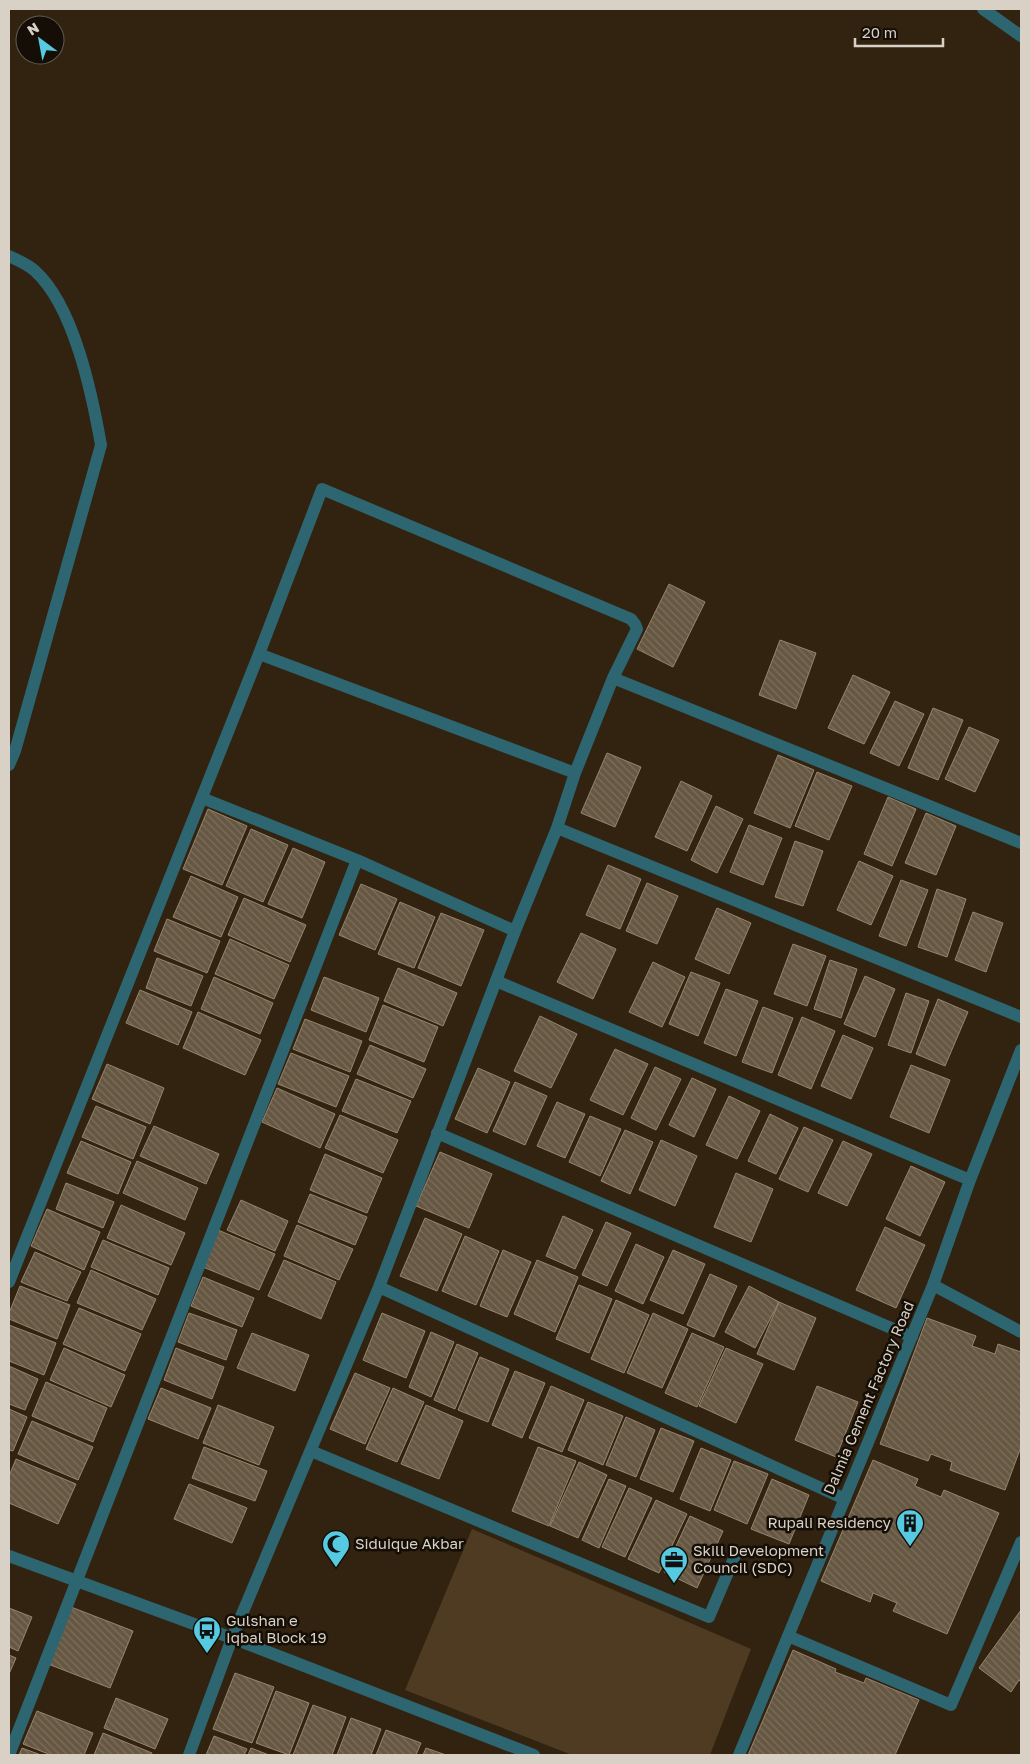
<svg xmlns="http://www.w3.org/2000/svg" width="1030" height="1764" viewBox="0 0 1030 1764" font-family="'Golos Text',sans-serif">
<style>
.green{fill:#4e3b22}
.building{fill:url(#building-back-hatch);stroke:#96856f}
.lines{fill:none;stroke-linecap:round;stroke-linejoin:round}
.lane{stroke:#2d6671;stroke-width:12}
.street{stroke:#2d6671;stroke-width:12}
.labels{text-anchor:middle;stroke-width:5;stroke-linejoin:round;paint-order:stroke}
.street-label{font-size:15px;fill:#dad1c6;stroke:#140e06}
.poi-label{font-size:15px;fill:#dad1c6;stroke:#140e06;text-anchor:start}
</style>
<defs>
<pattern id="building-back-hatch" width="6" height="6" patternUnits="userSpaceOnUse" patternTransform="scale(1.25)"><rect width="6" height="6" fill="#665742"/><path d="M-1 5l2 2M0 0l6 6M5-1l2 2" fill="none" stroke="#7b6e5c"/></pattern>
</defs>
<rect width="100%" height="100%" fill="#312310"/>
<path class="green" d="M472 1529 751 1649 710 1755H572L405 1690Z"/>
<path class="building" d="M669 584 705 602 673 667 637 649Z
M780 640 816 653 796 709 759 695Z
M853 675 890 692 864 744 828 728Z
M895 701 924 714 899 766 870 753Z
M933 708 963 720 938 780 908 768Z
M969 727 999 740 975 792 945 779Z
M607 753 641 767 615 827 581 813Z
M778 755 814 770 790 828 754 813Z
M817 772 852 786 829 840 795 826Z
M681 781 712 796 687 851 655 837Z
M888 797 916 809 892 866 864 854Z
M716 806 743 819 717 873 691 860Z
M208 809 247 826 222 885 183 869Z
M926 813 956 826 936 875 905 863Z
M749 825 782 838 763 885 730 872Z
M251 829 288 845 263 902 226 886Z
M795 841 823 851 803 906 775 897Z
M293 848 325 862 302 918 268 904Z
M859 861 893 876 871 925 837 910Z
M608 865 641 879 620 929 586 915Z
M191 876 238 897 221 937 173 917Z
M901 880 928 890 906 946 879 936Z
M647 883 678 896 657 944 626 931Z
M361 884 397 899 375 950 339 935Z
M937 889 966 899 947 957 918 947Z
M244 898 306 925 290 962 228 935Z
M400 902 435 917 414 968 378 954Z
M717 908 751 923 729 974 695 959Z
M973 912 1003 923 986 972 955 960Z
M441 913 484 930 461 986 418 968Z
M167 919 220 941 207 973 154 951Z
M581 933 616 949 593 999 557 982Z
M230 939 289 965 274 999 215 974Z
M793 944 826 956 807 1006 774 994Z
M157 958 203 976 191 1006 146 988Z
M830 960 857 969 841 1018 814 1009Z
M653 962 685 977 662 1027 629 1012Z
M398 968 457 993 443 1026 384 1001Z
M691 972 720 983 698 1036 669 1024Z
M865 976 895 989 875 1037 844 1024Z
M214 977 273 1003 260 1034 201 1009Z
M324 977 379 998 366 1032 311 1010Z
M726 989 758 1001 736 1056 704 1043Z
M140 990 192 1012 178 1045 126 1023Z
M906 993 929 1001 911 1053 888 1045Z
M938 999 968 1012 945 1066 916 1054Z
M383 1005 438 1027 424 1062 369 1040Z
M763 1007 793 1018 772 1073 742 1062Z
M198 1012 261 1040 245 1075 183 1048Z
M540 1016 577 1034 551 1088 514 1071Z
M802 1017 835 1031 811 1089 778 1075Z
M305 1019 362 1041 350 1072 293 1049Z
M843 1035 873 1048 851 1099 821 1086Z
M370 1045 426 1069 413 1098 357 1074Z
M615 1049 648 1064 623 1115 590 1100Z
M291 1053 349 1076 336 1107 278 1084Z
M107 1064 164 1088 150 1124 92 1099Z
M911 1065 950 1080 929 1133 890 1117Z
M655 1067 681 1079 656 1130 631 1118Z
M478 1068 510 1082 487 1133 455 1119Z
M692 1078 716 1089 694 1137 669 1125Z
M356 1079 411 1101 397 1133 342 1111Z
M515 1082 547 1096 525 1145 493 1131Z
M277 1088 335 1114 320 1148 262 1122Z
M729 1096 760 1111 737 1159 706 1145Z
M557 1102 585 1114 565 1158 537 1146Z
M96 1106 146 1127 133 1159 82 1137Z
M770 1114 798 1128 776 1174 748 1161Z
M340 1115 398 1140 383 1173 325 1148Z
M590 1116 621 1129 600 1176 569 1162Z
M154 1126 219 1154 206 1184 140 1156Z
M804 1127 833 1140 808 1192 779 1179Z
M625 1130 653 1142 630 1194 601 1181Z
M661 1140 697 1156 675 1206 639 1190Z
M81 1141 131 1162 118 1194 67 1173Z
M843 1141 872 1154 847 1206 818 1193Z
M440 1152 492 1174 469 1228 416 1206Z
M325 1154 382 1178 367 1213 310 1190Z
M137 1161 198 1188 185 1220 123 1193Z
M911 1166 945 1182 920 1236 886 1219Z
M736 1173 773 1189 751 1242 714 1227Z
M66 1183 114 1202 103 1228 56 1209Z
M310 1194 367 1217 355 1245 298 1222Z
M241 1200 288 1221 275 1251 227 1230Z
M121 1205 185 1233 171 1265 107 1238Z
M47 1209 100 1232 84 1270 31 1246Z
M563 1216 593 1230 575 1269 546 1256Z
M425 1218 462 1234 437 1291 400 1276Z
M606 1222 631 1233 607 1286 582 1275Z
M297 1225 353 1249 339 1280 284 1256Z
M885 1227 925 1245 896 1308 856 1290Z
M218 1230 275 1254 259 1290 203 1267Z
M465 1236 499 1251 476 1305 442 1291Z
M103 1240 169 1268 158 1295 91 1267Z
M636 1244 664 1257 643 1304 615 1291Z
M503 1250 531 1262 507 1317 480 1306Z
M673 1250 705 1264 683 1314 650 1300Z
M35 1252 81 1272 67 1301 21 1282Z
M284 1260 336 1282 321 1319 268 1296Z
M537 1260 578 1277 555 1332 514 1314Z
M91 1270 156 1299 142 1330 77 1303Z
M710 1274 737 1286 714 1337 687 1325Z
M203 1277 254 1298 242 1327 191 1306Z
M579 1285 612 1299 589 1353 556 1339Z
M20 1286 70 1305 57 1339 9 1319V1313Z
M749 1286 779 1302 755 1348 725 1332Z
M616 1300 649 1315 624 1373 591 1359Z
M779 1302 816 1318 794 1370 757 1354Z
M79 1308 141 1334 125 1371 63 1344Z
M189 1313 237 1330 226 1360 178 1342Z
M382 1313 425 1331 406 1378 363 1360Z
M653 1313 688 1329 662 1388 627 1373Z
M927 1318 976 1336 972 1346 995 1354 998 1344 1021 1352V1447L1005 1490 950 1470 952 1462 931 1454 928 1461 880 1444Z
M9 1325 56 1343 44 1375 9 1361Z
M431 1332 454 1342 431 1397 409 1387Z
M252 1333 309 1355 295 1391 237 1368Z
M692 1333 724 1347 697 1407 665 1393Z
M457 1344 478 1353 455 1409 434 1400Z
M64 1348 125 1375 111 1407 50 1380Z
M176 1348 224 1367 212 1399 164 1380Z
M726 1348 763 1364 736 1423 699 1406Z
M480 1357 509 1369 488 1422 458 1410Z
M9 1366 38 1379 25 1410 9 1404Z
M515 1371 545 1383 522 1438 492 1425Z
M355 1373 390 1388 365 1444 330 1429Z
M46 1382 107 1408 93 1442 32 1416Z
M551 1386 584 1400 562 1452 529 1438Z
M817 1386 858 1402 836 1457 795 1440Z
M161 1388 211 1408 198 1439 148 1419Z
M393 1388 424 1402 397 1462 366 1449Z
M588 1402 623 1416 603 1465 568 1450Z
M218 1405 274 1427 259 1465 203 1443Z
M426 1405 463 1421 439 1479 401 1464Z
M9 1409 27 1417 13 1451 9 1450Z
M626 1417 655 1430 636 1477 606 1465Z
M32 1421 93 1447 78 1480 18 1454Z
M661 1428 694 1441 673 1492 640 1479Z
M204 1447 267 1471 255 1501 192 1478Z
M538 1447 576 1461 549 1526 512 1511Z
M701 1448 731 1460 710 1511 680 1499Z
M16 1459 76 1484 58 1524 9 1503V1476Z
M873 1460 918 1479 915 1486 941 1497 944 1490 999 1513 947 1634 893 1611 897 1603 873 1593 870 1602 821 1581Z
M734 1461 768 1474 747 1524 714 1510Z
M579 1462 607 1475 578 1538 550 1526Z
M609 1479 626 1486 599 1548 582 1540Z
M772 1479 809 1495 789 1544 751 1529Z
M189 1484 247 1508 232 1543 174 1519Z
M629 1488 652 1498 625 1557 602 1547Z
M656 1500 687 1514 659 1573 628 1559Z
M690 1516 723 1531 697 1588 664 1572Z
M71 1607 133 1631 110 1688 48 1664Z
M9 1608 32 1617 18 1651 9 1647Z
M1021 1610V1682L1019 1680 1011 1692 979 1668Z
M793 1650 836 1669 835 1672 864 1683 866 1678 919 1700 895 1755H748Z
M9 1655 16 1658 9 1674Z
M235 1673 274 1687 252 1743 213 1729Z
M276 1691 309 1703 289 1755 256 1743Z
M116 1698 168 1719 155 1749 104 1728Z
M313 1705 346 1717 332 1755H293Z
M37 1711 93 1733 84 1755H51L23 1744Z
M351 1718 381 1729 371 1755H337Z
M386 1730 421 1743 416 1755H376Z
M103 1733 152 1753 151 1755H94Z
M214 1736 247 1749 244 1755H206Z
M22 1748 41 1755H19Z
M251 1748 269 1755H248Z
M426 1748 446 1755H423Z"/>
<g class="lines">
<path class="lane" d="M983 9 1021 36
M9 256C17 260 28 264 35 271 74 306 92 394 101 445L15 751 9 765"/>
<path class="street" d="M259 654 575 773
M613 678 1021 843
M202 798 357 860 515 931
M557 828 1021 1017
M496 981 970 1180
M437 1133 912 1337
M9 1282 259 654 322 489 631 619 635 624 637 629 613 678 575 773 557 828 515 931 379 1287 232 1638 189 1755
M933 1285 1021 1332
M379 1287 845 1499
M311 1451 709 1617 735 1556
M9 1556 232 1638 534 1755
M788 1636 951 1705 1021 1542
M9 1755 357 860
M739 1755 933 1285 970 1180 1021 1050"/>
</g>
<defs>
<g id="building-pin" transform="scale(1.4375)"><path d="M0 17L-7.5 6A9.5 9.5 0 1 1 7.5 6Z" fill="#55cae0" stroke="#140e06"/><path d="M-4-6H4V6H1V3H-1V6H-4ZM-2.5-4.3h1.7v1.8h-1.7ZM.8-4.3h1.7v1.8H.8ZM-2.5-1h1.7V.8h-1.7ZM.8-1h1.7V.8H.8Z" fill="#111"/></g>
<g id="mosque-pin" transform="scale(1.4375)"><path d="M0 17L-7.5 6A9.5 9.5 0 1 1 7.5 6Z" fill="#55cae0" stroke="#140e06"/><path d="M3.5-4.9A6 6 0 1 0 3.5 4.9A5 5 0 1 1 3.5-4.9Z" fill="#111"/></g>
<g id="office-pin" transform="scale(1.4375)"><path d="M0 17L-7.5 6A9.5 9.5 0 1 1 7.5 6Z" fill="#55cae0" stroke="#140e06"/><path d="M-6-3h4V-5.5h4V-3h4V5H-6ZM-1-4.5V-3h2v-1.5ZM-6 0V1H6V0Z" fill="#111"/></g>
<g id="bus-pin" transform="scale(1.4375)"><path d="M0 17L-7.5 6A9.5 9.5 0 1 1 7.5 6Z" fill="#55cae0" stroke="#140e06"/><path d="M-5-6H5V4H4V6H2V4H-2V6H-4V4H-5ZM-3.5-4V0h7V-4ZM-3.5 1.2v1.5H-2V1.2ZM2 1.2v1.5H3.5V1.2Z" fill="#111"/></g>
</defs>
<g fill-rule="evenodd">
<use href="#building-pin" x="910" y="1523"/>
<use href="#mosque-pin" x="336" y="1544"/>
<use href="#office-pin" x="674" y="1560"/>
<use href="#bus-pin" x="207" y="1630"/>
</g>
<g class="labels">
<g class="street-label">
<text transform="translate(869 1398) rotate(-67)" y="5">Dalmia Cement Factory Road</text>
</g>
<g class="poi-label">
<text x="891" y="1528" text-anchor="end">Rupali Residency</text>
<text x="355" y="1549">Siduique Akbar</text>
<text x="693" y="1556">Skill Development<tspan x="693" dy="17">Council (SDC)</tspan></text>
<text x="226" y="1626">Gulshan e<tspan x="226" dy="17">Iqbal Block 19</tspan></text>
</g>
</g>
<rect width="1030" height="1764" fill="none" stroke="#dad1c6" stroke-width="20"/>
<g transform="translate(40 40) rotate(328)"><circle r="24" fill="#140e06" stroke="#635c53"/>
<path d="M0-4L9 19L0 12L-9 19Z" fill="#55cae0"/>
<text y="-8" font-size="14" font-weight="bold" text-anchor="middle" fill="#dad1c6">N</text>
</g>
<path d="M855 38v8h88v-8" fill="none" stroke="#dad1c6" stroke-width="2.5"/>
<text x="862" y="38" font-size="15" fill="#dad1c6" stroke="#140e06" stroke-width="4" paint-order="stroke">20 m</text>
</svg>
